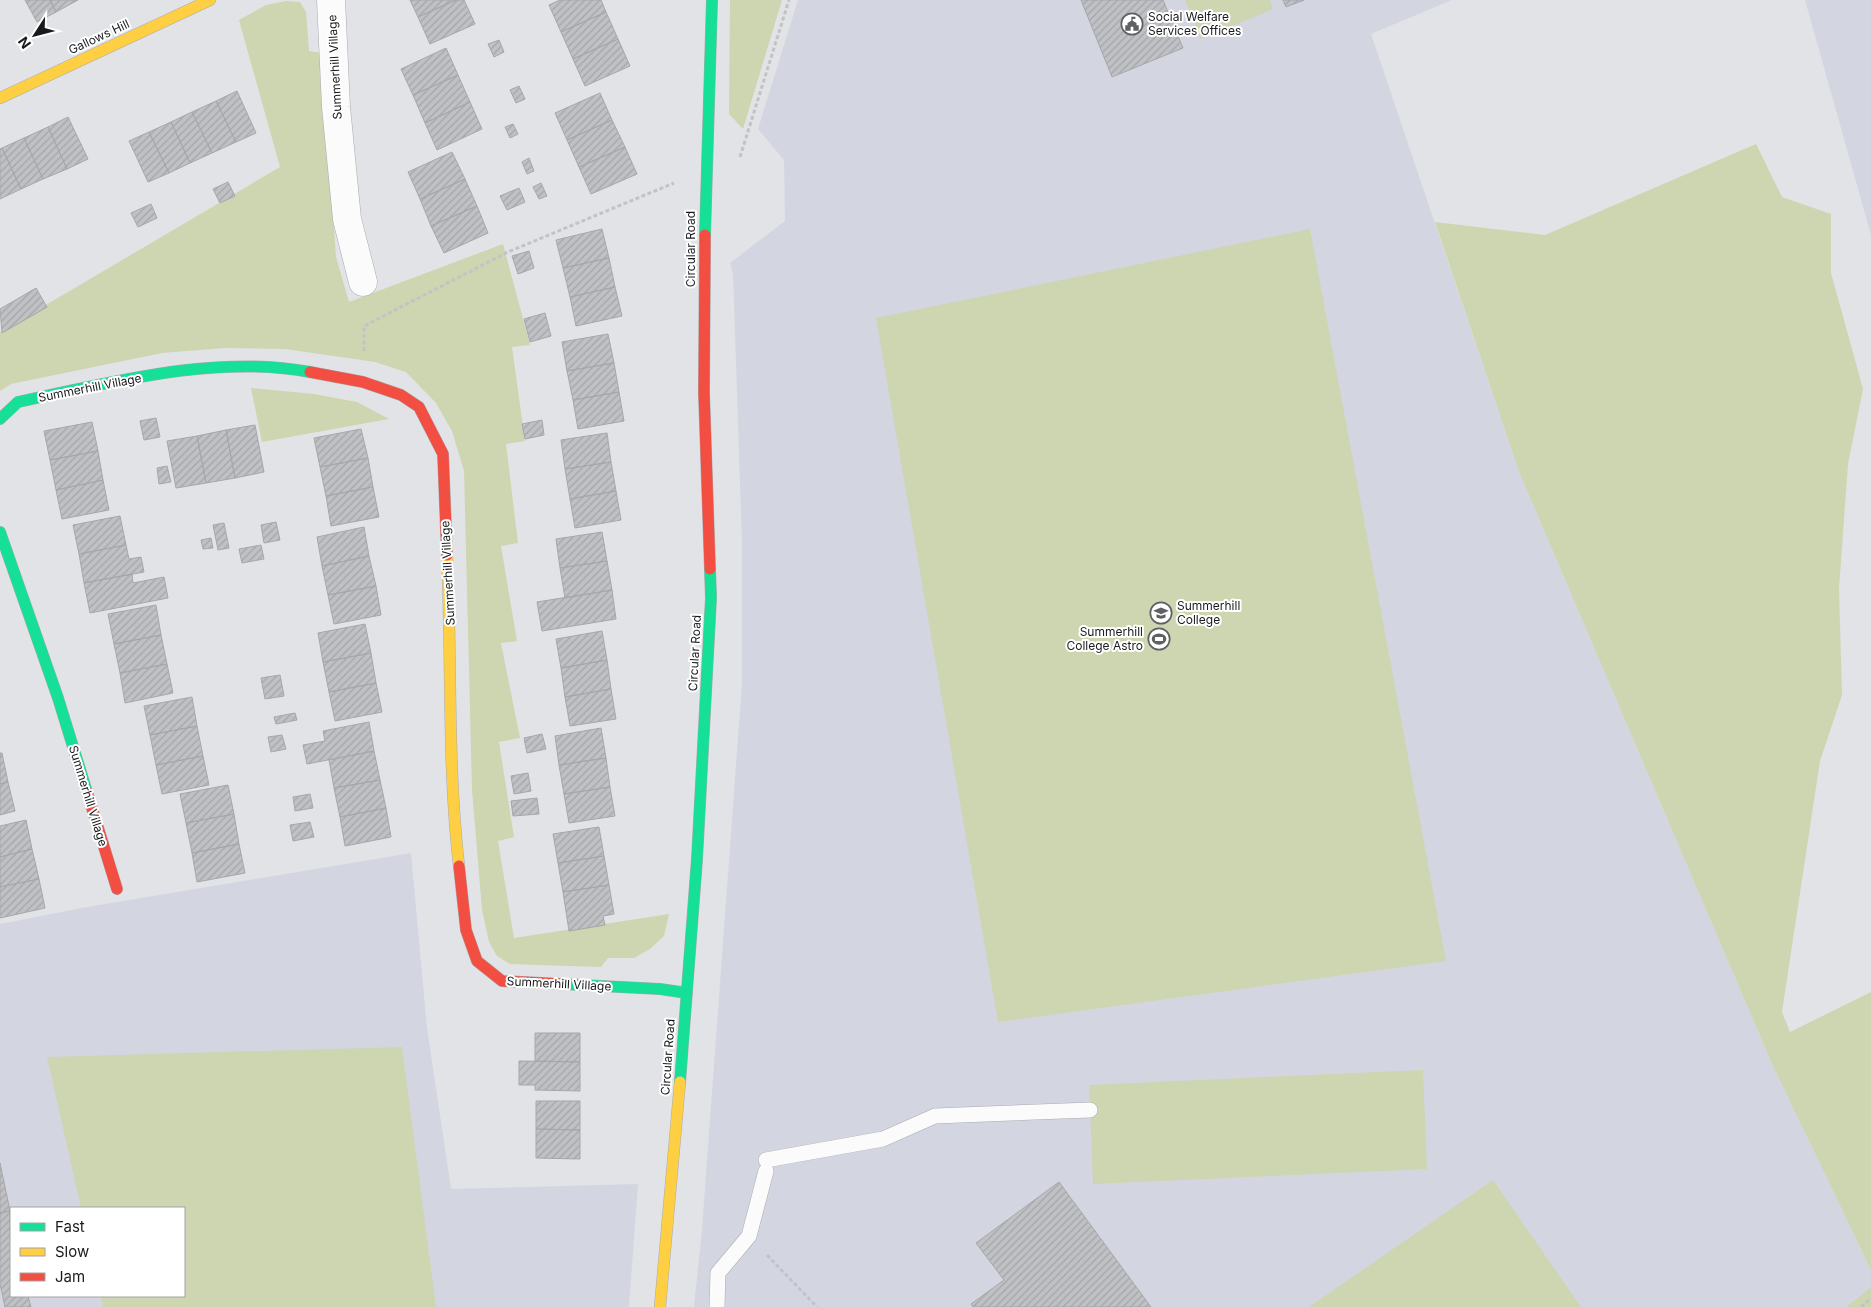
<svg xmlns="http://www.w3.org/2000/svg" width="1871" height="1307" viewBox="0 0 1871 1307" font-family="Inter,sans-serif">
<style>
.built{fill:#d3d6e1;fill-rule:evenodd}
.green{fill:#cdd6b0}
.building{fill:url(#building-hatch);stroke:#a7a7aa}
.lines{fill:none;stroke-linecap:round;stroke-linejoin:round}
.lane-casing{stroke:#aaabaf;stroke-width:16}
.street-casing{stroke:#aaabaf;stroke-width:29}
.fast-casing{stroke:#aaabaf;stroke-width:12}
.slow-casing{stroke:#aaabaf;stroke-width:12}
.jam-casing{stroke:#aaabaf;stroke-width:12}
.path{stroke:#c3c3c6;stroke-width:3;stroke-dasharray:4 2.5;stroke-linecap:butt}
.lane{stroke:#fbfbfb;stroke-width:15}
.street{stroke:#fbfbfb;stroke-width:28}
.fast{stroke:#16e098;stroke-width:11}
.slow{stroke:#ffcf43;stroke-width:11}
.jam{stroke:#f24e42;stroke-width:11}
.labels{text-anchor:middle;stroke-width:4;stroke-linejoin:round;paint-order:stroke}
.poi-label{font-size:12px;fill:#191a1d;stroke:#fff;text-anchor:start}
.street-label{font-size:12px;fill:#191a1d;stroke:#fff}
</style>
<defs>
<pattern id="building-hatch" width="6" height="6" patternUnits="userSpaceOnUse" patternTransform="scale(1.25)"><rect width="6" height="6" fill="#c0c1c4"/><path d="M-1 1l2-2M0 6l6-6M5 7l2-2" fill="none" stroke="#a4a5a8"/></pattern>
</defs>
<rect width="100%" height="100%" fill="#e2e3e7"/>
<path class="built" d="M798 0H1452L1371 34 1519 472 1772 1064 1871 1270V1287L1846 1307H694L702 1229 742 683V542L733 273 730 263 785 221 784 160 758 129Z
M1805 0H1871V235Z
M411 853 427 1028 451 1189 638 1184 629 1307H0V924L87 907ZM11 1208H184V1296H11Z"/>
<path class="green" d="M730 0H782L743 129 729 114Z
M1185 0H1270L1273 9 1201 39Z
M286 1 300 2 306 12 309 51 322 53 336 257 349 302 503 244 530 345 512 347 525 441 506 444 518 543 501 546 517 641 501 643 520 738 499 742 514 837 498 841 514 938 669 914 664 936 650 949 634 958H608L601 967 510 964 497 956 489 942 482 910 472 790 464 471 452 431 436 403 406 372 375 362 285 349 225 348 162 353 11 384 0 391V332L280 167 239 20 266 5Z
M1756 144 1782 197 1831 214V273L1863 389 1848 464 1839 589 1842 695 1820 761 1782 1012 1790 1032 1871 992V1270L1772 1064 1519 472 1435 222 1545 235Z
M1310 229 1446 961 998 1022 876 318Z
M251 388 314 394 357 402 389 419 262 442Z
M402 1047 436 1307H103L101 1296H184V1208H81L47 1057Z
M1423 1070 1427 1169 1093 1184 1089 1085Z
M1493 1180 1581 1307H1309Z
M1871 1287V1307H1846Z"/>
<path class="building" d="M25 0H50L56 12 37 22Z
M50 0H78L56 12Z
M410 0H456L418 17Z
M456 0H464L475 24 430 44 418 17Z
M560 0H601L606 12 561 32 549 5Z
M1081 0H1163L1183 48 1112 77Z
M1283 0H1304L1286 7Z
M606 12 618 39 573 59 561 32Z
M618 39 630 66 585 86 573 59Z
M499 40 504 52 494 57 488 44Z
M446 48 458 75 413 95 401 69Z
M458 75 470 102 425 123 413 95Z
M519 86 525 99 516 103 510 90Z
M237 91 256 133 236 142 216 101Z
M600 93 612 120 567 140 555 113Z
M216 101 236 142 212 153 192 112Z
M470 102 482 129 437 150 425 123Z
M192 112 212 153 190 163 171 122Z
M68 117 88 159 67 169 48 127Z
M612 120 625 147 579 167 567 140Z
M171 122 190 163 169 173 149 132Z
M513 124 518 134 510 138 505 127Z
M48 127 67 169 43 179 24 138Z
M149 132 169 173 148 182 129 141Z
M24 138 43 179 21 189 2 148Z
M625 147 637 174 591 194 579 167Z
M2 148 21 189 0 199V149Z
M452 152 465 179 420 199 408 172Z
M529 158 534 171 527 174 522 162Z
M465 179 477 206 431 226 420 199Z
M228 182 235 196 220 203 213 189Z
M541 183 547 196 539 199 533 187Z
M519 188 525 202 507 210 500 196Z
M151 204 157 218 138 227 131 213Z
M477 206 488 233 444 253 431 226Z
M602 229 609 258 563 268 556 240Z
M529 251 534 268 518 274 512 256Z
M609 258 615 287 570 297 563 268Z
M615 287 622 316 576 326 570 297Z
M36 288 47 307 2 333 0 309Z
M545 313 551 336 530 342 524 319Z
M608 334 614 363 567 371 562 342Z
M614 363 619 392 573 400 567 371Z
M619 392 624 421 578 429 573 400Z
M156 418 160 437 144 440 140 421Z
M542 420 544 435 525 439 522 424Z
M92 422 98 451 50 460 44 431Z
M255 425 264 472 235 478 226 430Z
M361 429 368 458 320 467 314 438Z
M226 430 235 478 206 483 197 436Z
M607 433 611 462 565 469 561 440Z
M197 436 206 483 176 488 167 441Z
M98 451 103 480 56 490 50 460Z
M368 458 373 487 326 496 320 467Z
M611 462 616 491 570 499 565 469Z
M167 466 171 482 159 484 157 468Z
M103 480 109 510 62 519 56 490Z
M373 487 379 517 331 526 326 496Z
M616 491 621 520 575 528 570 499Z
M120 516 126 545 79 554 73 525Z
M276 522 280 540 264 543 261 525Z
M224 523 229 548 218 550 213 525Z
M364 527 369 556 322 566 317 537Z
M602 532 607 561 560 568 556 539Z
M211 538 213 548 203 549 201 540Z
M126 545 129 559 141 557 144 572 84 583 79 554Z
M261 545 264 559 242 563 239 549Z
M369 556 376 586 328 595 322 566Z
M607 561 612 590 565 598 560 568Z
M132 574 133 583 164 577 168 598 90 613 84 583Z
M376 586 381 615 334 624 328 595Z
M612 590 616 619 542 631 537 602Z
M156 605 161 635 114 644 108 614Z
M365 624 371 653 323 662 318 633Z
M602 631 607 660 561 668 556 639Z
M161 635 167 664 120 673 114 644Z
M371 653 376 683 329 692 323 662Z
M607 660 611 689 565 697 561 668Z
M167 664 173 693 125 703 120 673Z
M280 675 284 696 265 699 261 678Z
M376 683 382 712 335 721 329 692Z
M611 689 616 719 570 726 565 697Z
M192 697 197 726 150 735 144 706Z
M295 713 297 720 276 724 274 717Z
M369 722 374 751 307 764 303 745 325 741 323 731Z
M197 726 203 756 156 765 150 735Z
M601 728 606 758 559 765 555 736Z
M542 734 546 749 527 753 524 738Z
M282 735 286 749 271 752 268 737Z
M374 751 380 780 334 788 329 760Z
M0 753H2L8 782 0 784Z
M203 756 209 785 162 794 156 765Z
M606 758 610 787 564 794 559 765Z
M528 773 531 791 514 794 511 776Z
M380 780 386 808 340 817 334 788Z
M8 782 15 811 0 815V784Z
M228 785 234 814 186 823 180 794Z
M610 787 615 816 569 823 564 794Z
M310 794 313 808 295 811 293 797Z
M537 798 539 814 513 816 511 801Z
M386 808 391 837 345 846 340 817Z
M234 814 239 844 192 853 186 823Z
M26 820 32 849 0 857V826Z
M310 822 314 837 293 841 290 825Z
M599 827 604 856 558 863 553 834Z
M239 844 245 873 197 882 192 853Z
M32 849 39 879 0 887V857Z
M604 856 609 885 563 892 558 863Z
M39 879 45 908 0 918V887Z
M609 885 614 914 603 916 605 925 569 931 563 892Z
M535 1033H580V1062L535 1061Z
M519 1061 580 1062V1091L535 1090V1085H519Z
M536 1101H580V1130L536 1129Z
M536 1129 580 1130V1159L536 1158Z
M0 1163 10 1211 0 1213Z
M1059 1182 1151 1307H973L971 1304 1004 1280 976 1243Z
M10 1211 11 1296H28L31 1307H5L0 1284V1213Z"/>
<g class="lines">
<g class="lane-casing">
<path id="lane" d="M766 1160 883 1139 935 1116 1090 1110
M717 1307 718 1273 749 1236 766 1171"/>
</g>
<g class="street-casing">
<path id="street" d="M331 0 336 107 347 219 363 282"/>
</g>
<g class="fast-casing">
<path id="fast" d="M705 235 712 0
M0 419 18 402C109 383 217 354 310 372
M0 532 58 698 87 792
M562 984 660 989 687 993
M680 1082 697 859 711 598 710 569"/>
</g>
<g class="slow-casing">
<path id="slow" d="M0 98 210 0
M447 555C452 658 447 763 459 866
M660 1307 680 1082"/>
</g>
<g class="jam-casing">
<path id="jam" d="M705 235 704 393 710 569
M310 372 363 382 401 395 419 407 443 454 447 555
M87 792 117 889
M459 866 466 930 477 961 502 981 562 984"/>
</g>
<path class="path" d="M740 157 789 0
M364 351V326L508 252 674 183
M767 1255 817 1307
M1861 1307 1871 1298"/>
<use href="#lane" class="lane"/>
<use href="#street" class="street"/>
<use href="#fast" class="fast"/>
<use href="#slow" class="slow"/>
<use href="#jam" class="jam"/>
</g>
<defs>
<g id="civic-ring" transform="scale(1.125)"><circle r="9.5" fill="#fff" stroke="#5f6064" stroke-width="1.5"/><path d="M-.6-6.5H3V-4.5H.6V-3L4-1V1h2V6H-6V1h2V-1L-.6-3ZM-1.2 2.5V6h2.4V2.5Z" fill="#5f6064"/></g>
<g id="school-ring" transform="scale(1.125)"><circle r="9.5" fill="#fff" stroke="#5f6064" stroke-width="1.5"/><path d="M0-5L7-2L0 1L-7-2ZM-4 1L0 2.5L4 1V4Q0 6-4 4Z" fill="#5f6064"/></g>
<g id="stadium-ring" transform="scale(1.125)"><circle r="9.5" fill="#fff" stroke="#5f6064" stroke-width="1.5"/><path d="M0-5a6.5 5 0 1 0 0 10a6.5 5 0 1 0 0-10ZM-3.5-1.8h7v3.6h-7Z" fill="#5f6064"/></g>
</defs>
<g fill-rule="evenodd">
<use href="#civic-ring" x="1132" y="24"/>
<use href="#school-ring" x="1161" y="613"/>
<use href="#stadium-ring" x="1159" y="639"/>
</g>
<g class="labels">
<g class="poi-label">
<text x="1148" y="21">Social Welfare<tspan x="1148" dy="14">Services Offices</tspan></text>
<text x="1177" y="610">Summerhill<tspan x="1177" dy="14">College</tspan></text>
<text x="1143" y="636" text-anchor="end">Summerhill<tspan x="1143" dy="14">College Astro</tspan></text>
</g>
<g class="street-label">
<text transform="translate(99 37) rotate(-25)" y="4">Gallows Hill</text>
<text transform="translate(335 67) rotate(-93)" y="4">Summerhill Village</text>
<text transform="translate(691 249) rotate(-90)" y="4">Circular Road</text>
<text transform="translate(90 388) rotate(-11)" y="4">Summerhill Village</text>
<text transform="translate(448 573) rotate(-93)" y="4">Summerhill Village</text>
<text transform="translate(695 653) rotate(-87)" y="4">Circular Road</text>
<text transform="translate(88 796) rotate(73)" y="4">Summerhill Village</text>
<text transform="translate(559 984) rotate(3)" y="4">Summerhill Village</text>
<text transform="translate(668 1057) rotate(-86)" y="4">Circular Road</text>
</g>
</g>
<rect x="10" y="1207" width="175" height="90" fill="#ffffff" stroke="#a3a3a5"/>
<rect x="20" y="1223" width="25" height="8" fill="#16e098" stroke="#a3a3a5"/>
<text x="55" y="1232" font-size="15" fill="#191a1d">Fast</text>
<rect x="20" y="1248" width="25" height="8" fill="#ffcf43" stroke="#a3a3a5"/>
<text x="55" y="1257" font-size="15" fill="#191a1d">Slow</text>
<rect x="20" y="1273" width="25" height="8" fill="#f24e42" stroke="#a3a3a5"/>
<text x="55" y="1282" font-size="15" fill="#191a1d">Jam</text>
<g transform="translate(35 35) rotate(234)" stroke="#ffffff" stroke-width="4" paint-order="stroke">
<path d="M0-4L9 19L0 12L-9 19Z" fill="#191a1d"/>
<text y="-8" font-size="14" font-weight="bold" text-anchor="middle" fill="#191a1d">N</text>
</g>
</svg>
